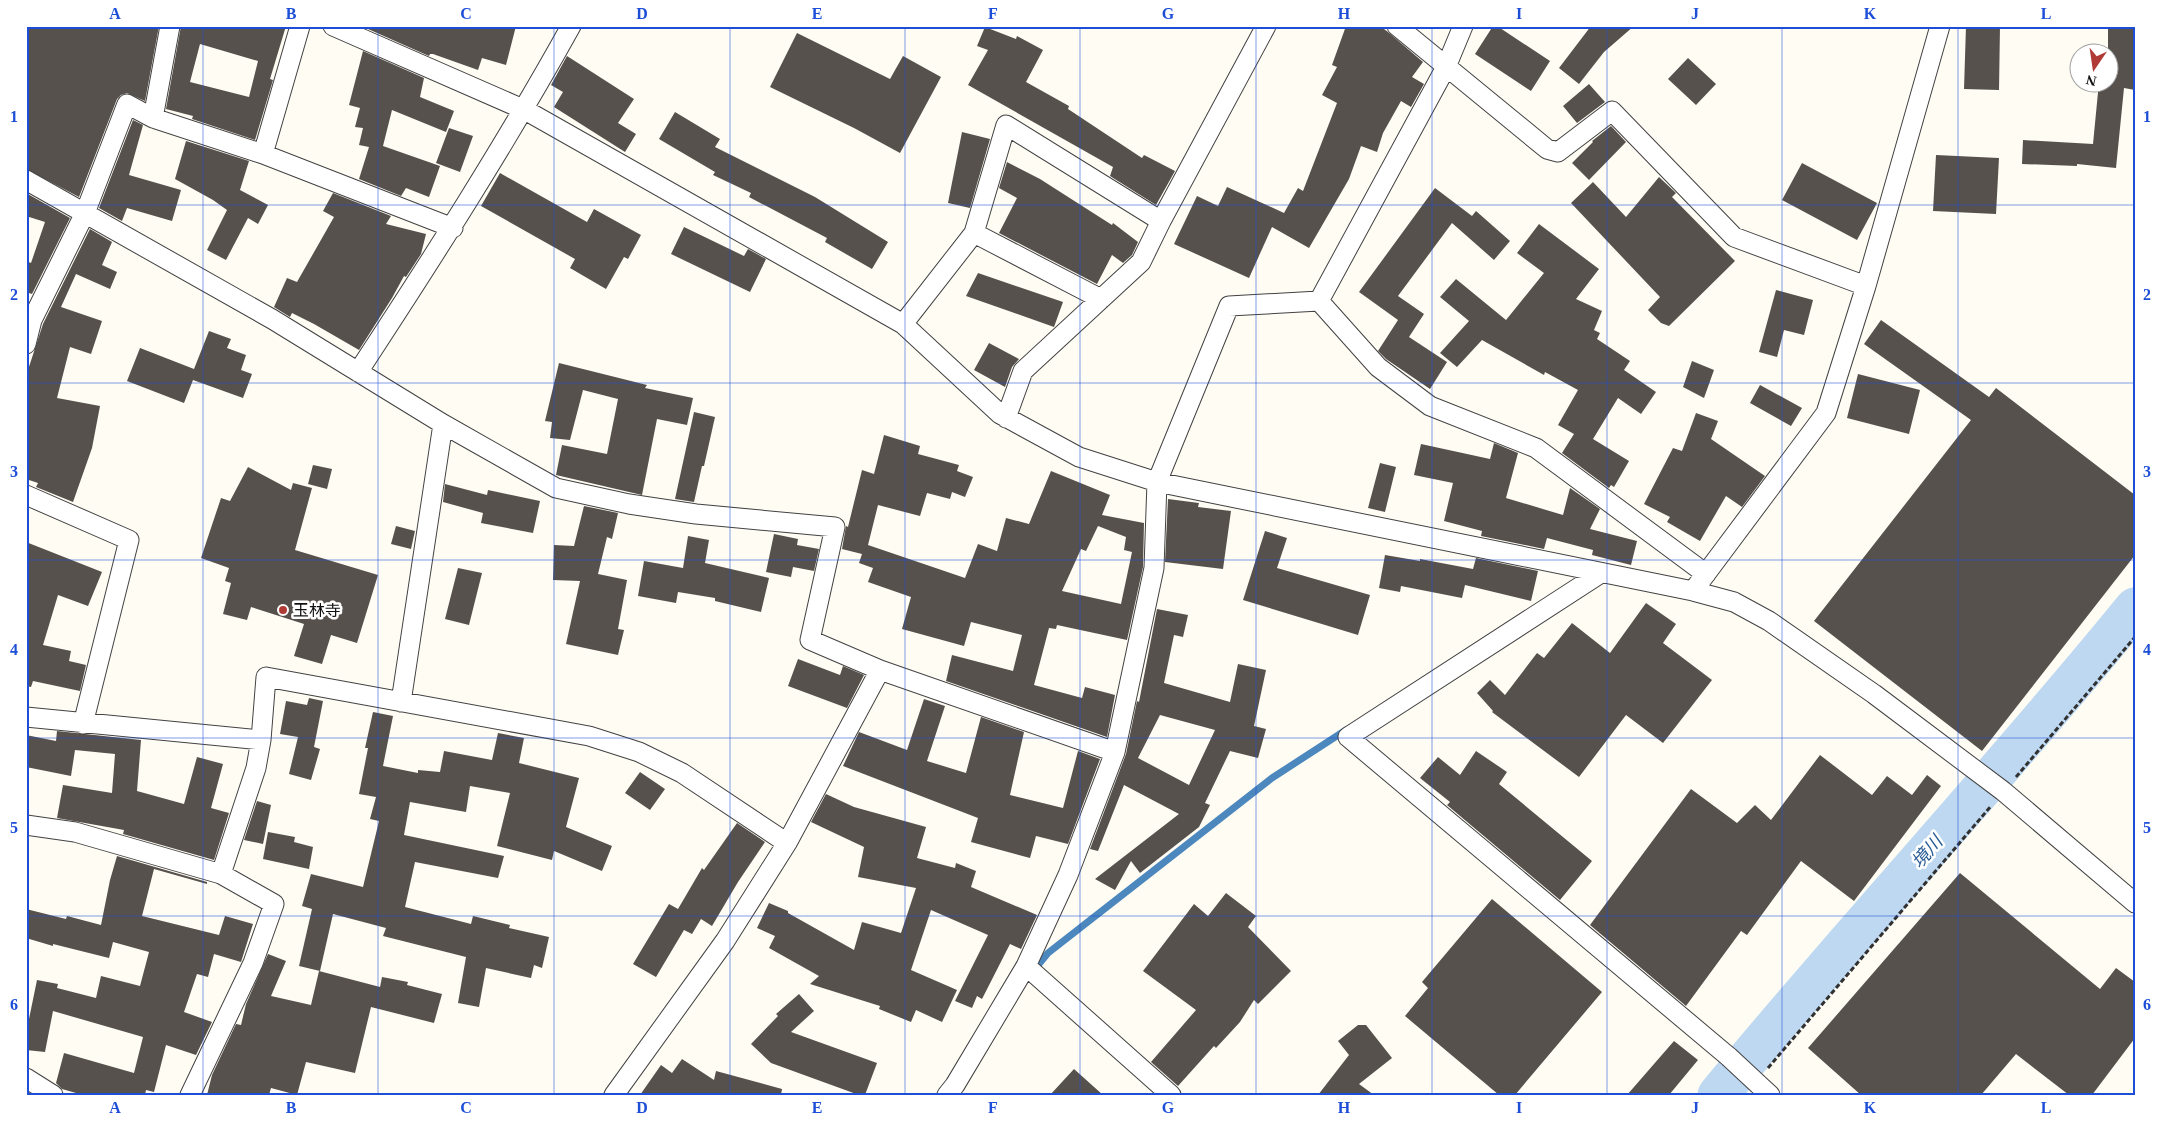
<svg xmlns="http://www.w3.org/2000/svg" width="2161" height="1121" viewBox="0 0 2161 1121" font-family="'Times New Roman','Noto Sans JP',serif">
<style>
.lines{fill:none;stroke-linecap:round;stroke-linejoin:round}
.stream{stroke:#4c87be;stroke-width:7}
.river{stroke:#bdd8f0;stroke-width:41}
.building{fill:#57514d;fill-rule:evenodd}
.minor-casing{stroke:#424242;stroke-width:21}
.path{stroke:#313131;stroke-width:3;stroke-dasharray:5 2.5;stroke-linecap:butt}
.minor{stroke:#fff;stroke-width:19}
.minor-bridge-casing{stroke:#424242;stroke-width:21;stroke-linecap:butt}
.minor-bridge{stroke:#fff;stroke-width:19}
.grid{fill:none;stroke:#1d4ed8;stroke-width:1;stroke-opacity:0.55}
.poi-dot{fill:#b03b36;stroke:#fff;stroke-width:2}
.labels{text-anchor:middle;stroke-width:5;stroke-linejoin:round;paint-order:stroke}
.poi-label{font-size:16px;fill:#0f0f0f;stroke:#fff;text-anchor:start}
.water-label{font-size:18px;font-style:italic;fill:#265a94;stroke:#fff}
.neatline{fill:none;stroke:#1d4ed8;stroke-width:2}
.grid-label{font-size:16px;text-anchor:middle;font-weight:bold;fill:#1d4ed8}
</style>
<rect width="100%" height="100%" fill="#fefcf3"/>
<g class="lines">
<path class="stream" d="M1034 970 1048 953 1272 778 1346 730"/>
<path class="river" d="M1718 1095C1854 930 2000 774 2135 608"/>
</g>
<path class="building" d="M26 26H159L145 101 127 93 121 95 117 99 79 197 26 169Z
M181 26H286L270 79 273 80 255 140 192 119 193 116 166 109ZM200 44 258 61 249 97 190 82Z
M369 26H516L506 65 482 58 478 70 433 54H430L429 56 368 29Z
M1346 26H1380L1388 32 1423 62 1412 77 1424 84 1411 107 1401 101 1383 133 1377 152 1361 146 1349 179 1309 248 1272 227 1249 278 1174 244 1197 196 1218 206 1227 187 1284 213 1298 188 1303 191 1337 103 1322 95 1337 67 1332 65Z
M1493 26H1497L1550 61 1531 91 1475 54Z
M1591 26H1634L1604 52 1579 84 1559 68Z
M1966 26H2000L1999 90 1964 89Z
M2108 26H2135V90L2124 88 2116 168 2077 164V166L2022 164 2023 140 2093 144 2099 82H2108Z
M985 27 1016 39 1017 36 1043 50 1026 82 1069 106 1068 109 1142 158 1144 155 1175 171 1156 205 1110 176 1113 167 968 85 988 50 977 46Z
M797 33 890 79 903 56 941 77 900 153 854 128 770 87Z
M363 51 424 78 420 97 454 111 446 132 392 110 383 146 440 166 429 197 406 188 401 196 359 179 369 147 359 145 363 128 355 127 360 108 349 105Z
M567 56 634 99 618 123 636 134 625 152 554 107 563 92 551 85Z
M1688 58 1716 84 1696 105 1668 79Z
M1589 84 1605 102 1577 123 1563 106Z
M675 112 720 139 715 147 815 197 888 242 872 269 825 242 827 238 749 197 751 193 713 175 715 172 659 139Z
M133 120 143 125 129 175 181 190 172 221 127 208 122 221 99 208Z
M1611 126 1626 142 1589 180 1572 163 1593 142 1592 141Z
M449 128 473 136 460 172 436 163Z
M962 132 990 139 970 208 948 203Z
M186 141 249 161 240 190 268 205 258 224 248 218 226 260 207 250 227 210 213 200 175 179Z
M1936 155 1999 158 1996 214 1933 211Z
M1007 162 1040 179 1112 225 1113 223 1138 242 1132 255 1123 263 1112 255 1097 284 999 233 1017 198 999 188Z
M1802 163 1877 203 1857 240 1782 200Z
M500 173 587 222 594 209 641 235 628 259 624 257 606 289 570 268 575 259 481 206Z
M1659 177 1676 193 1672 197 1735 261 1669 326 1661 323 1648 310 1660 297 1571 203 1593 182 1626 217Z
M1435 188 1472 216 1476 211 1510 241 1494 260 1452 223 1398 296 1424 314 1409 337 1447 362 1430 389 1386 359 1378 351 1398 320 1359 292Z
M26 193 70 218 32 294 26 292V261L31 263 45 222 26 216Z
M333 193 391 216 386 224 426 234 421 254 406 277 404 276 392 298 359 350 314 324 292 313 290 317 274 307 287 278 297 282 334 217 323 211Z
M1539 224 1599 269 1576 299 1602 311 1594 330 1600 333 1597 339 1630 361 1624 370 1656 392 1641 414 1618 398 1593 439 1629 461 1614 487 1611 485 1609 488 1562 453 1574 434 1558 425 1578 390 1545 372 1544 375 1482 340 1457 367 1440 353 1469 321 1440 297 1456 279 1506 320 1544 273 1517 253Z
M684 227 744 256 748 249 766 259 750 292 671 254Z
M90 229 112 242 102 265 117 272 110 289 76 274 61 307 102 321 91 354 70 347 57 398 100 406 92 448 73 502 36 487 38 483 26 479V376L43 324Z
M978 273 1063 302 1054 327 966 296Z
M1776 290 1813 300 1804 335 1784 330 1777 357 1759 352Z
M1881 320 1989 397 1996 388 2135 495V555L1982 751 1814 621 1971 420 1864 344Z
M209 331 231 339 227 348 246 355 241 370 252 374 243 398 193 380 184 403 127 381 140 348 194 369Z
M989 343 1019 359 1012 367 1005 387 974 370Z
M1692 361 1714 370 1704 398 1683 387Z
M559 363 647 385 645 388 693 398 687 425 657 419 642 495 556 475 562 445 607 454 618 399 583 390 570 440 550 438 552 422 545 421Z
M1858 374 1920 390 1909 434 1847 418Z
M1760 385 1802 408 1791 426 1750 403Z
M694 412 715 417 704 466H702L694 502 675 499Z
M1696 413 1718 421 1711 439 1765 476 1742 507 1726 496 1700 541 1667 522 1670 517 1644 504 1673 448 1682 451Z
M884 435 920 446 918 454 959 465 957 471 973 477 965 497 952 492 950 499 927 493 920 516 878 505 868 545 965 578 978 544 997 551 1006 518 1029 524 1051 471 1110 495 1102 515 1144 523 1143 567 1127 640 1057 625 1056 629 1049 628 1034 685 1082 698 1085 687 1115 695 1107 737 946 681 952 655 1013 671 1022 635 971 622 964 646 902 629 911 597 868 582 873 568 859 563 862 554 842 549 846 526 848 527 862 470 874 474ZM1098 526 1126 537 1124 550 1132 552 1121 604 1062 591 1081 549 1086 551Z
M1494 443 1518 453 1506 498 1563 515 1570 488 1600 509 1590 529 1637 541 1631 565 1592 555 1593 550 1547 538 1544 549 1481 536 1482 531 1444 521 1453 483 1414 475 1421 444 1490 459Z
M1380 463 1396 467 1385 512 1368 508Z
M313 465 332 469 327 489 308 484Z
M248 467 291 490 293 483 312 488 295 550 378 575 357 643 331 635 322 664 294 656 304 624 251 607 247 620 223 614 231 583 225 581 229 568 201 558 221 498 230 501Z
M445 484 487 495 488 490 540 501 533 533 481 523 483 513 443 502Z
M1168 499 1199 503 1198 507 1231 511 1223 569 1165 562Z
M584 506 618 513 612 539 607 537 598 574 627 580 618 629 624 630 618 655 566 644 580 581 553 580 554 545 574 546Z
M396 526 415 531 411 549 391 544Z
M1265 531 1287 538 1277 568 1370 595 1358 635 1243 600Z
M774 534 798 539 797 545 819 549 814 571 793 567 791 577 766 572Z
M688 536 709 540 705 563 769 578 761 612 715 601V598L678 592 676 603 638 596 644 561 683 568Z
M26 542 102 572 88 606 58 595 43 645 71 651 69 661 86 665 80 691 33 681 31 687 26 686Z
M1385 555 1420 561V559L1473 569 1476 558 1538 571 1531 601 1465 585 1462 598 1401 586 1400 592 1379 588Z
M458 568 482 573 469 625 445 619Z
M1646 603 1676 624 1663 643 1712 680 1663 743 1626 715 1579 777 1492 712 1493 711 1477 693 1490 680 1505 695 1537 653 1544 658 1572 623 1610 653Z
M1157 609 1188 615 1183 637 1174 635 1164 683 1230 702 1238 664 1266 670 1254 726 1266 729 1258 758 1230 751 1205 803 1210 805 1199 827 1140 873 1131 861 1115 890 1095 879 1179 814 1124 785 1098 851 1090 849 1126 754 1137 701 1139 702ZM1160 715 1215 730 1189 785 1138 758Z
M798 659 840 675 843 666 864 675 847 708 788 686Z
M309 698 323 701 314 747 320 749 311 780 289 774 298 737 280 734 286 701 307 705Z
M924 699 945 706 927 761 966 773 981 717 1024 732 1010 795 1063 808 1078 751 1100 759 1068 844 1036 836 1030 858 971 842 978 818 843 766 859 732 907 750Z
M373 712 393 716 383 766 418 773V770L440 772 444 751 492 760 498 733 524 738 519 763 579 778 566 827 612 846 602 871 554 851 552 860 497 846 510 793 470 786 466 812 410 802 404 835 504 856 498 878 415 862 405 907 471 924 473 916 510 925 509 928 549 937 542 968 534 965 531 978 486 968 479 1007 458 1003 466 957 383 936 386 928 333 914 320 971 299 966 312 909 302 906 311 874 363 887 379 821 370 819 376 797 359 794 368 748H365Z
M57 731 141 740 137 791 184 804 197 757 223 764 211 808 229 813 214 860 123 834 124 830 57 818 63 785 112 793 115 754 75 750 71 776 26 767V735L56 741Z
M1476 751 1507 772 1499 784 1592 861 1560 900 1447 805 1450 802 1420 778 1438 757 1460 775Z
M1820 755 1872 795 1887 776 1912 795 1927 775 1941 786 1854 901 1801 861 1747 935 1741 931 1686 1006 1590 925 1691 789 1737 823 1755 805 1771 820Z
M640 772 665 789 650 810 625 793Z
M826 794 854 807 926 827 917 858 955 868 956 863 976 871 971 887 1037 915 1021 949 1010 944 982 999 977 996 972 1008 955 1001 988 935 931 910 911 970 957 990 942 1022 916 1010 911 1022 879 1009 880 1006 810 984 819 976 769 948 775 936 757 928 769 903 788 911V913L854 950 862 922 901 933 916 888 858 877 864 847 811 822Z
M257 801 271 805 263 844 244 840Z
M737 823 765 842 738 882 712 926 701 919 692 934 684 930 656 977 633 964 669 904 678 909 702 868 704 870Z
M268 832 295 837 294 842 313 847 309 869 263 859Z
M117 856 207 882V884L154 869 142 916 219 935 225 916 253 924 241 962 214 954 208 977 197 974 184 1012 212 1022 196 1055 166 1045 154 1092 146 1090 145 1095H83L62 1089 56 1083 64 1053 134 1073 143 1037 53 1011 45 1052 26 1050V1018L29 1019 37 980 58 984 57 988 96 998 101 976 140 986 149 952 113 942 109 958 53 944V946L26 938V909L66 919 67 916 101 925 110 880Z
M1960 873 2100 989 2116 968 2135 982V1038L2092 1095H2069L2016 1054 1981 1095H1861L1808 1048Z
M1226 893 1256 916 1248 927 1291 971 1258 1004 1254 1000 1240 1022 1216 1048 1214 1046 1178 1086 1151 1062 1196 1010 1143 971 1194 904 1208 916Z
M1492 899 1602 992 1515 1095H1499L1405 1016 1428 988 1422 982Z
M268 954 286 961 271 996 311 1005 319 971 380 987 382 977 408 982 407 985 442 994 434 1023 371 1007 355 1073 306 1062 297 1095 271 1088 269 1095H207L212 1075 236 1024 241 1025 246 1004Z
M799 994 814 1011 791 1032 877 1063 865 1095H859L771 1063 751 1044 778 1016 776 1014Z
M1358 1025H1366L1392 1058 1359 1084 1374 1095H1318L1349 1055 1338 1041Z
M1674 1041 1698 1060 1669 1095H1627Z
M682 1059 714 1080 716 1071 782 1089 781 1095H640L661 1065 672 1073Z
M1074 1069 1103 1095H1050Z"/>
<g class="lines">
<g class="minor-casing">
<path id="minor" d="M333 26 525 110 903 324 1000 414 1079 457 1157 482 1693 591 1734 602 1769 621 1874 694 2003 791 2135 903
M1397 26 1547 149 1558 152 1612 111 1734 237 1866 286
M153 118 263 154 300 26
M263 154 453 228
M26 180 272 319 443 424 556 488 629 504 696 514 835 527 810 640 880 670 1115 752
M1161 221 1266 26
M974 233 1101 299
M1319 301 1378 367 1430 406 1536 448 1706 574
M903 324 974 233 1006 125 1161 221 1141 262 1023 371 1006 418
M26 344 32 320 85 213 127 104 153 118 170 26
M358 372C432 259 505 145 571 26
M26 495 129 540 83 724
M1601 573 1348 737 1729 1057
M1693 591 1826 413 1866 286 1940 26
M401 702 443 424
M26 717 261 740
M26 825 75 832 221 874
M1026 966 1171 1095
M26 1078 53 1095
M1758 1084 1770 1095
M190 1095 253 963 274 904 221 874 256 768 261 740 266 677 589 736 639 752 682 773 787 843
M614 1095 725 941 787 843 880 670
M947 1095 955 1085 1026 966 1068 875 1115 752 1154 568 1157 482 1229 306 1319 301 1446 67 1463 26"/>
</g>
<path class="path" d="M2016 777 2135 637
M1768 1068 1991 806"/>
<use href="#minor" class="minor"/>
<g class="minor-bridge-casing">
<path id="minor-bridge" d="M1729 1057 1758 1084"/>
</g>
<use href="#minor-bridge" class="minor-bridge"/>
</g>
<path class="grid" d="M203 26V1095M378 26V1095M554 26V1095M730 26V1095M905 26V1095M1080 26V1095M1256 26V1095M1432 26V1095M1607 26V1095M1782 26V1095M1958 26V1095M26 205H2135M26 383H2135M26 560H2135M26 738H2135M26 916H2135"/>
<circle class="poi-dot" cx="283" cy="610" r="5"/>
<g class="labels">
<g class="poi-label">
<text x="293" y="616">玉林寺</text>
</g>
<g class="water-label">
<text transform="translate(1927 852) rotate(-49)" y="6">境川</text>
</g>
</g>
<rect width="2161" height="1121" fill="none" stroke="#ffffff" stroke-width="55"/>
<g transform="translate(2094 68) rotate(193)"><circle r="24" fill="#ffffff" stroke="#9f9f9f"/>
<path d="M0-4L9 19L0 12L-9 19Z" fill="#b03b36"/>
<text y="-8" font-size="14" font-weight="bold" text-anchor="middle" fill="#0f0f0f">N</text>
</g>
<rect x="28" y="28" width="2106" height="1066" class="neatline"/>
<g class="grid-label">
<text x="115" y="19">A</text>
<text x="291" y="19">B</text>
<text x="466" y="19">C</text>
<text x="642" y="19">D</text>
<text x="817" y="19">E</text>
<text x="993" y="19">F</text>
<text x="1168" y="19">G</text>
<text x="1344" y="19">H</text>
<text x="1519" y="19">I</text>
<text x="1695" y="19">J</text>
<text x="1870" y="19">K</text>
<text x="2046" y="19">L</text>
<text x="14" y="122">1</text>
<text x="2147" y="122">1</text>
<text x="14" y="300">2</text>
<text x="2147" y="300">2</text>
<text x="14" y="477">3</text>
<text x="2147" y="477">3</text>
<text x="14" y="655">4</text>
<text x="2147" y="655">4</text>
<text x="14" y="833">5</text>
<text x="2147" y="833">5</text>
<text x="14" y="1010">6</text>
<text x="2147" y="1010">6</text>
<text x="115" y="1113">A</text>
<text x="291" y="1113">B</text>
<text x="466" y="1113">C</text>
<text x="642" y="1113">D</text>
<text x="817" y="1113">E</text>
<text x="993" y="1113">F</text>
<text x="1168" y="1113">G</text>
<text x="1344" y="1113">H</text>
<text x="1519" y="1113">I</text>
<text x="1695" y="1113">J</text>
<text x="1870" y="1113">K</text>
<text x="2046" y="1113">L</text>
</g>
</svg>
